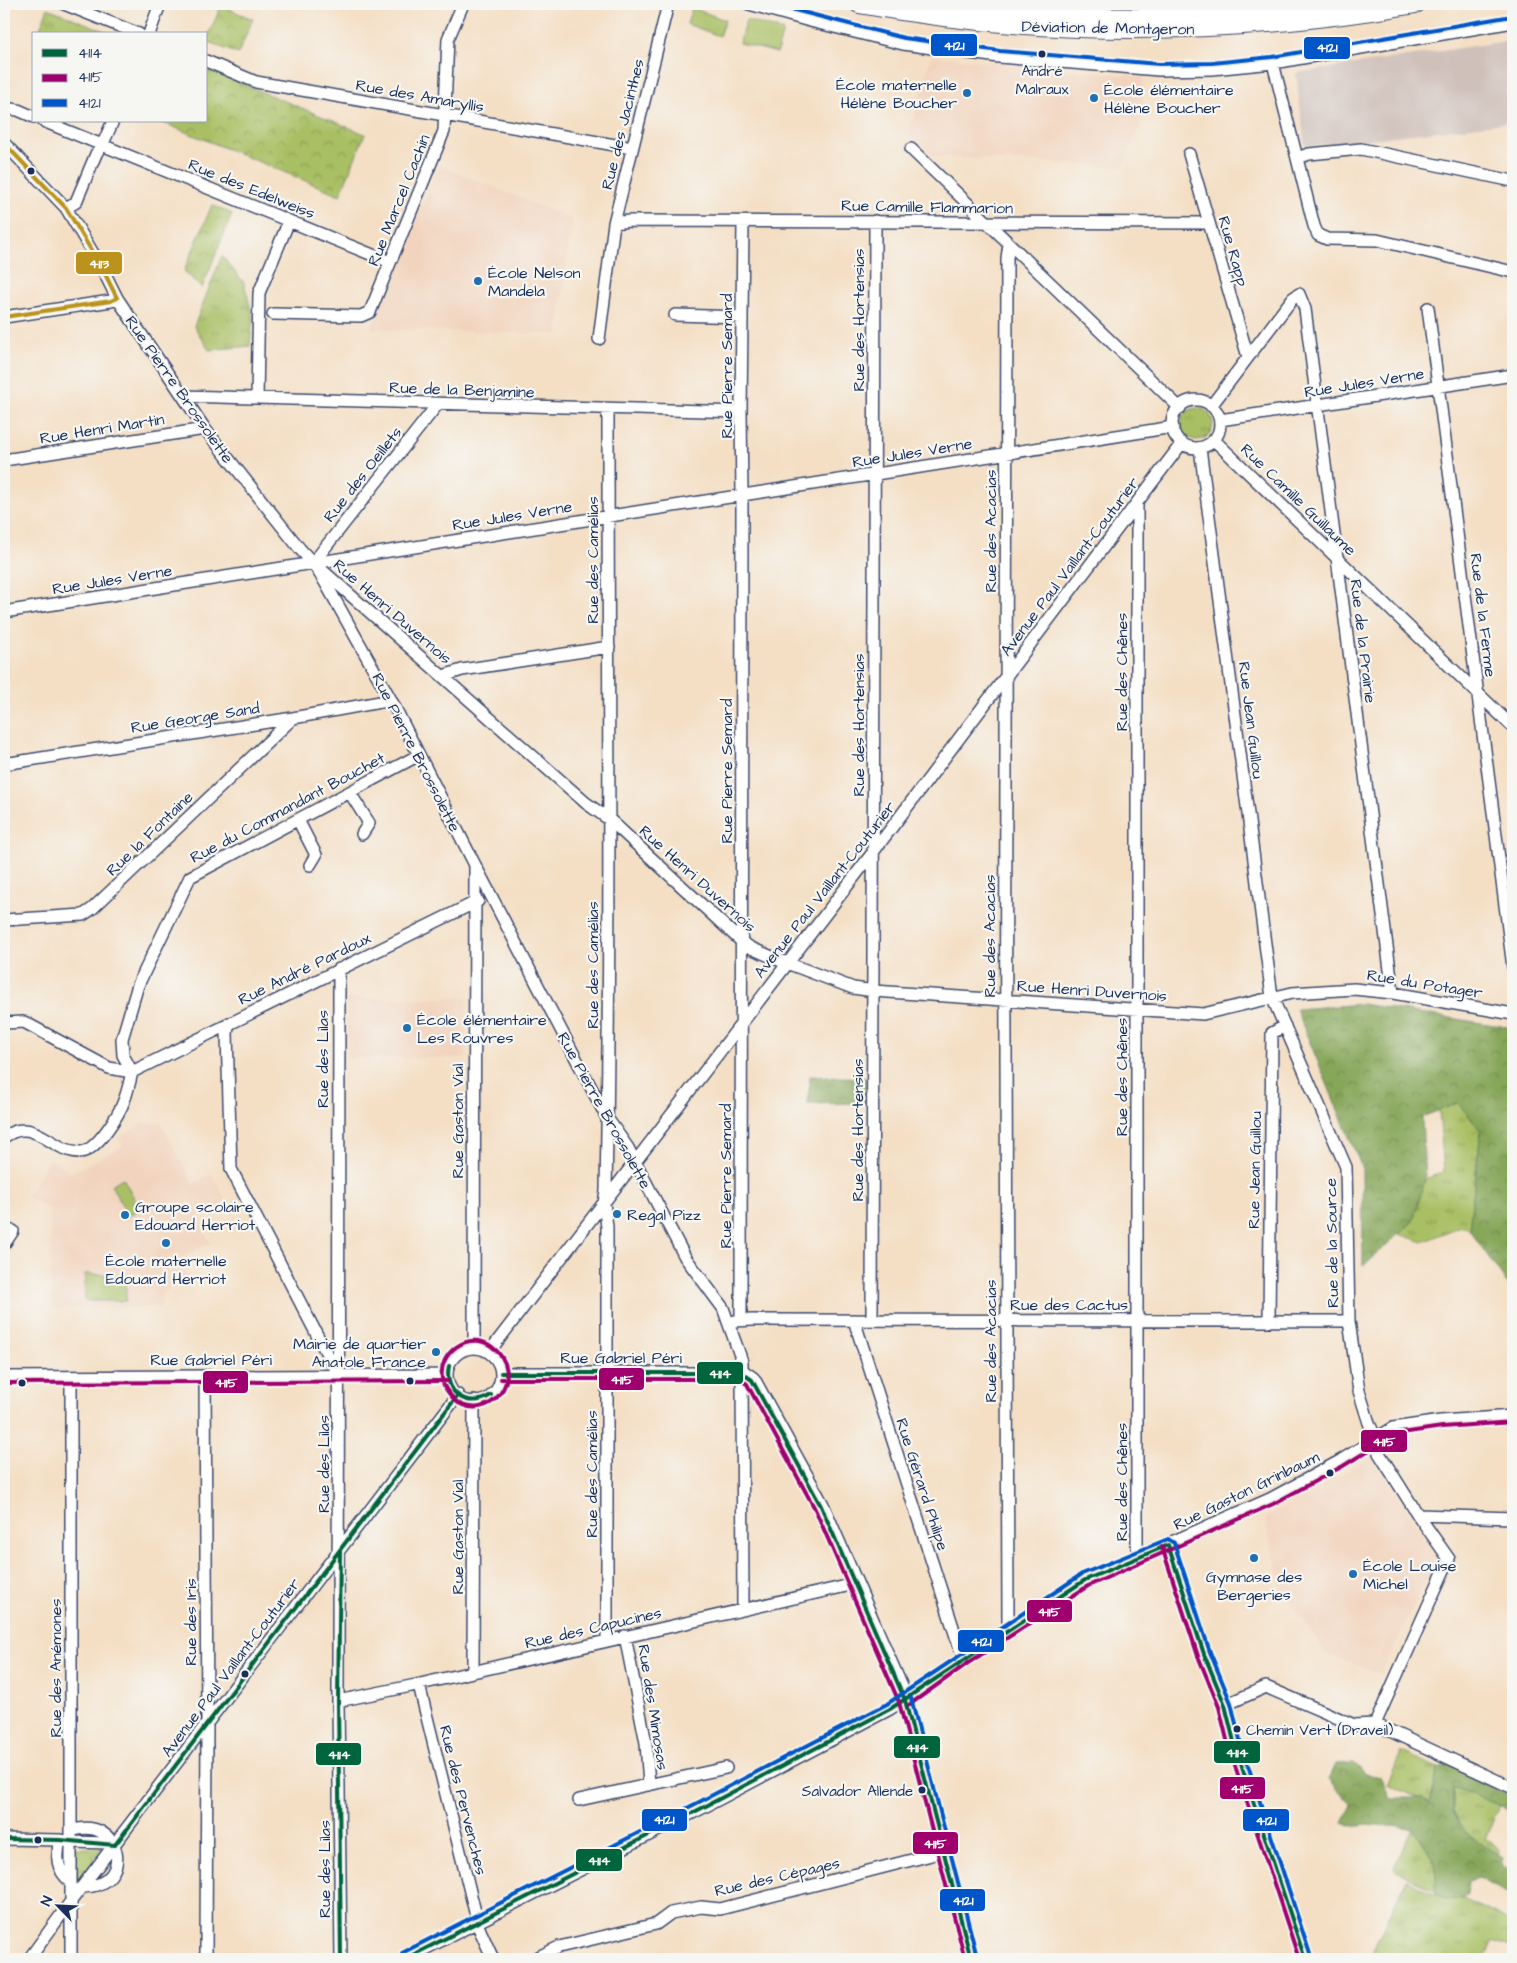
<svg xmlns="http://www.w3.org/2000/svg" width="1517" height="1963" viewBox="0 0 1517 1963" font-family="'Architects Daughter',sans-serif">
<style>
.built{fill:#f2d4be}
.industrial{fill:#cfc0ba}
.grass{fill:url(#grass-tufts);stroke:#627760}
.forest{fill:url(#forest-crowns);stroke:#506a5c}
.park{fill:url(#park-crowns);stroke:#627760}
.pitch{fill:#a9bf63;stroke:#627760}
.lines{fill:none;stroke-linecap:round;stroke-linejoin:round}
.street-casing{stroke:#3c496d;stroke-width:14}
.secondary-casing{stroke:#3c496d;stroke-width:19}
.primary-casing{stroke:#3c496d;stroke-width:20}
.street{stroke:#fff;stroke-width:11}
.secondary{stroke:#fff;stroke-width:16}
.primary{stroke:#fff;stroke-width:18}
.bus-1-casing{stroke:#f6f6f2;stroke-width:8}
.bus-2-casing{stroke:#f6f6f2;stroke-width:8}
.bus-3-casing{stroke:#f6f6f2;stroke-width:8}
.bus-4-casing{stroke:#f6f6f2;stroke-width:8}
.bus-1{stroke:#00643c;stroke-width:4}
.bus-2{stroke:#a0006e;stroke-width:4}
.bus-3{stroke:#0055c8;stroke-width:4}
.bus-4{stroke:#bb931c;stroke-width:4}
.bus-dot{fill:#1b2f5e;stroke:#f6f6f2;stroke-width:2}
.poi-dot{fill:#1f6fb2;stroke:#f6f6f2;stroke-width:2}
.labels{text-anchor:middle;stroke-width:4.5;stroke-linejoin:round;paint-order:stroke}
.bus-label{font-size:15px;fill:#1b2f5e;stroke:#f6f6f2}
.street-label{font-size:16px;fill:#1b2f5e;stroke:#f6f6f2}
.poi-label{font-size:16px;fill:#1b2f5e;stroke:#f6f6f2;text-anchor:start}
.line-badge{stroke:#f6f6f2;stroke-width:2}
.badge-label{font-size:14px;text-anchor:middle;font-weight:bold;fill:#fff}
</style>
<defs>
<pattern id="grass-tufts" width="24" height="20" patternUnits="userSpaceOnUse" patternTransform="scale(1.25)"><rect width="24" height="20" fill="#a9bf63"/><path d="M3 7l-1-3M5 7V3M7 7l1-3M15 17l-1-3M17 17v-4M19 17l1-3" fill="none" stroke="#899c55"/></pattern>
<pattern id="forest-crowns" width="20" height="18" patternUnits="userSpaceOnUse" patternTransform="scale(1.25)"><rect width="20" height="18" fill="#86a659"/><path d="M2 6a3 3 0 1 1 6 0M12 15a3 3 0 1 1 6 0" fill="none" stroke="#6d884d"/></pattern>
<pattern id="park-crowns" width="20" height="18" patternUnits="userSpaceOnUse" patternTransform="scale(1.25)"><rect width="20" height="18" fill="#a9bf63"/><path d="M2 6a3 3 0 1 1 6 0M12 15a3 3 0 1 1 6 0" fill="none" stroke="#899c55"/></pattern>
</defs>
<rect width="100%" height="100%" fill="#f6f6f2"/>
<filter id="ink" filterUnits="userSpaceOnUse"><feTurbulence type="fractalNoise" baseFrequency=".02" numOctaves="2"/><feDisplacementMap in="SourceGraphic" scale="10" xChannelSelector="R" yChannelSelector="G"/><feConvolveMatrix kernelMatrix="1 2 1 2 8 2 1 2 1" color-interpolation-filters="sRGB"/></filter>
<filter id="wash" filterUnits="userSpaceOnUse"><feTurbulence type="fractalNoise" baseFrequency=".0096" numOctaves="4" result="noise"/><feDisplacementMap in="SourceGraphic" scale="20" xChannelSelector="R" yChannelSelector="G"/><feGaussianBlur stdDeviation="1.12" result="paint"/><feColorMatrix in="noise" values="0 0 0 0 0 0 0 0 0 0 0 0 0 0 0 0 0 1.4 0 .05"/><feComposite in="paint" operator="in"/></filter>
<g filter="url(#wash)">
<rect width="100%" height="100%" fill="#f4dfc5"/>
<path class="built" d="M931 56 1143 77 1141 123 1122 167 933 156 909 135Z
M439 165 572 219 558 334 371 329Z
M347 998H467L466 1058H347Z
M161 1122 193 1184 212 1174 227 1201 197 1217 210 1243 179 1260 188 1277 162 1293 161 1307 51 1309 50 1210 27 1197 49 1158 64 1167 69 1174 123 1146 118 1138 143 1123Z
M1373 1456 1437 1557 1381 1674 1328 1655 1282 1591 1265 1518Z"/>
<path class="industrial" d="M1513 40V122L1305 147 1296 73Z"/>
<path class="grass" d="M48 8 112 34H38Z
M222 256 244 283 253 317 250 346 209 350 194 326Z
M1181 424a16 16 0 1 1 32 0a16 16 0 1 1-32 0Z
M1458 1102 1481 1131 1469 1229 1461 1226 1423 1242 1399 1234 1413 1221 1425 1179 1444 1172 1439 1110Z
M1402 1752 1438 1768 1430 1803 1387 1784Z
M1453 1786 1500 1805 1485 1839 1493 1842 1499 1850 1498 1856 1465 1833 1453 1812Z
M1413 1828C1426 1845 1440 1867 1436 1890L1396 1871 1394 1867Z
M78 1848H103L76 1884V1849Z
M1406 1879 1448 1900 1463 1899 1513 1922V1948L1493 1941 1484 1959H1369Z"/>
<path class="forest" d="M1033 4H1167L1165 7H1091Z
M1362 1004 1513 1028V1292L1469 1229 1481 1131 1458 1103 1422 1117 1425 1179 1413 1221 1363 1266 1362 1168 1296 1009Z
M810 1076 866 1078V1103L808 1104Z
M1354 1763 1366 1774 1381 1777 1390 1798H1422L1430 1803 1438 1768 1449 1764 1511 1797 1508 1809 1453 1787V1812L1465 1833 1503 1858 1501 1865 1513 1871V1897L1479 1878 1468 1881 1467 1894 1463 1899 1448 1900 1435 1893C1440 1867 1428 1848 1413 1828L1367 1824 1350 1826 1343 1823 1352 1805 1329 1780 1336 1764Z"/>
<path class="park" d="M221 6 253 19 238 54 206 41Z
M206 69 365 134 340 195 159 121H206Z
M212 205 232 214 202 288 184 271Z"/>
<path class="pitch" d="M692 8 725 20 719 36 687 24Z
M746 20 783 31 777 53 739 43Z
M123 1178 140 1209 128 1216 111 1185Z
M85 1274 126 1275V1301H85Z"/>
</g>
<g filter="url(#ink)">
<g class="lines">
<g class="street-casing">
<path id="street" d="M64 4 139 34
M668 4 614 223 629 221 1209 223
M749 4 810 21 903 44 999 57 1159 70 1212 69 1273 63 1513 22
M149 34 160 4
M206 61 256 82 632 148
M1273 63 1314 226 1318 235 1327 239 1377 240 1513 272
M4 108 18 110 34 117
M43 121 390 262
M4 143 66 208 103 270 117 298 205 429 300 549 313 563 325 582 391 700 475 865 607 1118 628 1148 685 1257 723 1308 742 1361 743 1610
M911 149 1180 408
M1189 154 1248 357
M1297 158 1309 154 1361 149 1513 181
M66 208 76 202 96 154 105 139 113 121
M1009 244 1007 258C1006 713 1004 1167 1008 1622L1011 1628
M1428 308 1513 967
M273 314 361 316 370 312 444 131 448 39 463 4
M675 315 742 317
M4 317 111 301 117 298
M599 339 614 223
M183 396 741 412
M257 398 259 293 289 221
M1172 424a24 24 0 1 1 48 0a24 24 0 1 1-48 0Z
M1211 406 1293 298 1299 294 1305 309 1393 993
M1220 420 1513 375
M1214 440 1513 727
M1200 448 1272 997 1346 1167 1349 1321 1359 1391 1369 1423 1376 1439 1379 1453 1418 1515 1449 1559 1375 1724
M4 460 205 429
M1137 505V1559
M313 563 437 405
M322 570 586 803 610 820 742 942 751 948 779 960 853 988 874 991 1203 1014 1292 993 1354 989 1393 993 1513 1014
M4 612 1173 427
M443 676 462 670 609 647
M4 764 293 718 391 700
M350 793 369 823 362 834
M298 820 316 855 310 865
M4 920 83 915 92 909 293 718
M339 969 338 1701 341 1959
M4 1023 24 1022 109 1068 132 1072
M229 1023 227 1033 231 1169 329 1358 339 1374
M132 1072 123 1055 122 1039 138 985 190 877 419 755
M132 1072 478 901
M4 1137C34 1115 50 1151 79 1152 96 1153 120 1113 125 1098 128 1090 130 1081 132 1072
M4 1244 13 1231
M741 1320 742 495 741 412 743 222
M854 1320 961 1652 964 1658
M872 1320 875 221
M735 1321 752 1320 1349 1321
M1269 1321 1272 1033 1285 1026
M474 1348 475 866
M447 1375a27 27 0 1 1 54 0a27 27 0 1 1-54 0Z
M490 1353 496 1343 874 851 1182 443
M501 1373H742
M205 1376 207 1723 206 1959
M4 1377 447 1375
M71 1377V1959
M1418 1515 1513 1518
M1168 1545 1204 1654 1225 1705 1235 1746 1305 1959
M625 1636 646 1743 649 1785
M607 1640V1227L604 1203 606 1191C611 930 608 670 608 409
M473 1672 474 1401
M419 1685 479 1928 493 1959
M338 1701 416 1685 855 1584
M1225 1705 1266 1687 1354 1725 1375 1724 1513 1788
M579 1800 726 1768
M71 1831C122 1814 136 1886 83 1887
M4 1839 60 1840 71 1842 108 1843 115 1845
M60 1840C56 1857 56 1870 71 1882
M29 1959 71 1901 458 1395
M405 1959 704 1807 890 1709 1085 1580 1270 1499 1340 1461 1393 1428 1441 1421 1513 1416
M534 1959 559 1947 656 1924 671 1913 701 1907 720 1909 943 1852"/>
</g>
<g class="secondary-casing">
<path id="secondary" d="M742 1373 752 1380 821 1506 905 1700 971 1959"/>
</g>
<g class="primary-casing">
<path id="primary" d="M859 4C1044 38 1232 36 1416 4
M936 4C1065 20 1199 25 1328 4"/>
</g>
<use href="#street" class="street"/>
<use href="#secondary" class="secondary"/>
<use href="#primary" class="primary"/>
<g class="bus-1-casing">
<path id="bus-1" d="M449 1366C443 1393 468 1410 491 1395
M501 1373H742L752 1380 821 1506 905 1700 971 1959
M340 1550 338 1701 341 1959
M4 1839 60 1840 115 1845
M115 1845 458 1395
M405 1959 704 1807 890 1709 1085 1580 1168 1545 1204 1654 1225 1705 1235 1746 1305 1959"/>
</g>
<g class="bus-2-casing">
<path id="bus-2" d="M738 1378 747 1384 815 1509 899 1702 965 1959
M501 1379H742
M4 1383 447 1381
M453 1398C448 1392 443 1387 442 1378 438 1353 469 1330 491 1346 530 1374 489 1427 454 1400
M1162 1547 1198 1656 1219 1707 1229 1748 1299 1959
M909 1705 968 1663 1088 1586 1273 1504 1343 1466 1395 1434 1442 1427 1513 1422"/>
</g>
<g class="bus-3-casing">
<path id="bus-3" d="M771 4 904 38 1000 51 1159 64 1212 63 1272 57 1512 16
M911 1698 977 1957
M402 1953 701 1801 887 1704 1082 1574 1168 1539 1174 1543 1210 1652 1231 1703 1241 1744 1311 1957"/>
</g>
<g class="bus-4-casing">
<path id="bus-4" d="M4 143 66 208 103 270 117 298 111 301 4 317"/>
</g>
<use href="#bus-1" class="bus-1"/>
<use href="#bus-2" class="bus-2"/>
<use href="#bus-3" class="bus-3"/>
<use href="#bus-4" class="bus-4"/>
</g>
</g>
<g class="bus-dot">
<circle cx="1042" cy="54" r="4.5"/>
<circle cx="31" cy="171" r="4.5"/>
<circle cx="410" cy="1381" r="4.5"/>
<circle cx="22" cy="1383" r="4.5"/>
<circle cx="1330" cy="1473" r="4.5"/>
<circle cx="245" cy="1674" r="4.5"/>
<circle cx="1237" cy="1729" r="4.5"/>
<circle cx="922" cy="1790" r="4.5"/>
<circle cx="38" cy="1840" r="4.5"/>
</g>
<g class="poi-dot">
<circle cx="967" cy="93" r="5"/>
<circle cx="1094" cy="98" r="5"/>
<circle cx="478" cy="281" r="5"/>
<circle cx="407" cy="1028" r="5"/>
<circle cx="617" cy="1214" r="5"/>
<circle cx="125" cy="1215" r="5"/>
<circle cx="166" cy="1243" r="5"/>
<circle cx="436" cy="1352" r="5"/>
<circle cx="1254" cy="1558" r="5"/>
<circle cx="1353" cy="1574" r="5"/>
</g>
<g class="labels">
<g class="bus-label">
<text x="1042" y="76">André<tspan x="1042" dy="18">Malraux</tspan></text>
<text x="1246" y="1735" text-anchor="start">Chemin Vert (Draveil)</text>
<text x="913" y="1796" text-anchor="end">Salvador Allende</text>
</g>
<g class="street-label">
<text transform="translate(1108 27) rotate(1)" y="6">Déviation de Montgeron</text>
<text transform="translate(420 95) rotate(10)" y="6">Rue des Amaryllis</text>
<text transform="translate(622 124) rotate(-76)" y="6">Rue des Jacinthes</text>
<text transform="translate(252 188) rotate(22)" y="6">Rue des Edelweiss</text>
<text transform="translate(398 200) rotate(-68)" y="6">Rue Marcel Cachin</text>
<text transform="translate(927 206) rotate(1)" y="6">Rue Camille Flammarion</text>
<text transform="translate(1234 251) rotate(74)" y="6">Rue Rapp</text>
<text transform="translate(858 320) rotate(-90)" y="6">Rue des Hortensias</text>
<text transform="translate(726 366) rotate(-90)" y="6">Rue Pierre Semard</text>
<text transform="translate(1364 382) rotate(-9)" y="6">Rue Jules Verne</text>
<text transform="translate(180 389) rotate(55)" y="6">Rue Pierre Brossolette</text>
<text transform="translate(462 389) rotate(2)" y="6">Rue de la Benjamine</text>
<text transform="translate(102 428) rotate(-9)" y="6">Rue Henri Martin</text>
<text transform="translate(912 452) rotate(-9)" y="6">Rue Jules Verne</text>
<text transform="translate(362 474) rotate(-52)" y="6">Rue des Oeillets</text>
<text transform="translate(1299 499) rotate(44)" y="6">Rue Camille Guillaume</text>
<text transform="translate(512 515) rotate(-9)" y="6">Rue Jules Verne</text>
<text transform="translate(990 531) rotate(-90)" y="6">Rue des Acacias</text>
<text transform="translate(592 560) rotate(-90)" y="6">Rue des Camélias</text>
<text transform="translate(1069 566) rotate(-53)" y="6">Avenue Paul Vaillant-Couturier</text>
<text transform="translate(112 579) rotate(-9)" y="6">Rue Jules Verne</text>
<text transform="translate(393 611) rotate(41)" y="6">Rue Henri Duvernois</text>
<text transform="translate(1484 615) rotate(83)" y="6">Rue de la Ferme</text>
<text transform="translate(1364 641) rotate(83)" y="6">Rue de la Prairie</text>
<text transform="translate(1121 672) rotate(-90)" y="6">Rue des Chênes</text>
<text transform="translate(195 717) rotate(-9)" y="6">Rue George Sand</text>
<text transform="translate(1252 720) rotate(83)" y="6">Rue Jean Guillou</text>
<text transform="translate(858 725) rotate(-90)" y="6">Rue des Hortensias</text>
<text transform="translate(417 752) rotate(63)" y="6">Rue Pierre Brossolette</text>
<text transform="translate(726 771) rotate(-90)" y="6">Rue Pierre Semard</text>
<text transform="translate(287 807) rotate(-28)" y="6">Rue du Commandant Bouchet</text>
<text transform="translate(149 833) rotate(-44)" y="6">Rue la Fontaine</text>
<text transform="translate(698 878) rotate(42)" y="6">Rue Henri Duvernois</text>
<text transform="translate(824 889) rotate(-52)" y="6">Avenue Paul Vaillant-Couturier</text>
<text transform="translate(989 936) rotate(-90)" y="6">Rue des Acacias</text>
<text transform="translate(592 965) rotate(-90)" y="6">Rue des Camélias</text>
<text transform="translate(304 968) rotate(-26)" y="6">Rue André Pardoux</text>
<text transform="translate(1425 983) rotate(9)" y="6">Rue du Potager</text>
<text transform="translate(1092 990) rotate(4)" y="6">Rue Henri Duvernois</text>
<text transform="translate(322 1059) rotate(-90)" y="6">Rue des Lilas</text>
<text transform="translate(1121 1077) rotate(-90)" y="6">Rue des Chênes</text>
<text transform="translate(605 1110) rotate(61)" y="6">Rue Pierre Brossolette</text>
<text transform="translate(457 1121) rotate(-90)" y="6">Rue Gaston Vial</text>
<text transform="translate(857 1130) rotate(-90)" y="6">Rue des Hortensias</text>
<text transform="translate(1254 1170) rotate(-89)" y="6">Rue Jean Guillou</text>
<text transform="translate(725 1176) rotate(-90)" y="6">Rue Pierre Semard</text>
<text transform="translate(1331 1243) rotate(-91)" y="6">Rue de la Source</text>
<text x="1069" y="1310">Rue des Cactus</text>
<text transform="translate(990 1341) rotate(-90)" y="6">Rue des Acacias</text>
<text x="621" y="1363">Rue Gabriel Péri</text>
<text x="211" y="1365">Rue Gabriel Péri</text>
<text transform="translate(323 1464) rotate(-90)" y="6">Rue des Lilas</text>
<text transform="translate(591 1474) rotate(-90)" y="6">Rue des Camélias</text>
<text transform="translate(1121 1482) rotate(-90)" y="6">Rue des Chênes</text>
<text transform="translate(923 1484) rotate(72)" y="6">Rue Gérard Philipe</text>
<text transform="translate(1246 1490) rotate(-26)" y="6">Rue Gaston Grinbaum</text>
<text transform="translate(457 1537) rotate(-90)" y="6">Rue Gaston Vial</text>
<text transform="translate(190 1622) rotate(-90)" y="6">Rue des Iris</text>
<text transform="translate(593 1627) rotate(-13)" y="6">Rue des Capucines</text>
<text transform="translate(230 1667) rotate(-53)" y="6">Avenue Paul Vaillant-Couturier</text>
<text transform="translate(55 1668) rotate(-90)" y="6">Rue des Anémones</text>
<text transform="translate(654 1707) rotate(81)" y="6">Rue des Mimosas</text>
<text transform="translate(464 1800) rotate(76)" y="6">Rue des Pervenches</text>
<text transform="translate(324 1869) rotate(-90)" y="6">Rue des Lilas</text>
<text transform="translate(777 1876) rotate(-13)" y="6">Rue des Cépages</text>
</g>
<g class="poi-label">
<text x="957" y="90" text-anchor="end">École maternelle<tspan x="957" dy="18">Hélène Boucher</tspan></text>
<text x="1104" y="95">École élémentaire<tspan x="1104" dy="18">Hélène Boucher</tspan></text>
<text x="488" y="278">École Nelson<tspan x="488" dy="18">Mandela</tspan></text>
<text x="417" y="1025">École élémentaire<tspan x="417" dy="18">Les Rouvres</tspan></text>
<text x="135" y="1212">Groupe scolaire<tspan x="135" dy="18">Edouard Herriot</tspan></text>
<text x="627" y="1220">Regal Pizz</text>
<text x="166" y="1266" text-anchor="middle">École maternelle<tspan x="166" dy="18">Edouard Herriot</tspan></text>
<text x="426" y="1349" text-anchor="end">Mairie de quartier<tspan x="426" dy="18">Anatole France</tspan></text>
<text x="1363" y="1571">École Louise<tspan x="1363" dy="18">Michel</tspan></text>
<text x="1254" y="1582" text-anchor="middle">Gymnase des<tspan x="1254" dy="18">Bergeries</tspan></text>
</g>
</g>
<g class="line-badge">
<rect x="930" y="33" width="48" height="24" rx="5" fill="#0055c8"/>
<rect x="1303" y="36" width="48" height="24" rx="5" fill="#0055c8"/>
<rect x="75" y="251" width="48" height="24" rx="5" fill="#bb931c"/>
<rect x="696" y="1361" width="48" height="24" rx="5" fill="#00643c"/>
<rect x="598" y="1367" width="47" height="24" rx="5" fill="#a0006e"/>
<rect x="202" y="1370" width="47" height="24" rx="5" fill="#a0006e"/>
<rect x="1360" y="1429" width="48" height="24" rx="5" fill="#a0006e"/>
<rect x="1026" y="1599" width="47" height="24" rx="5" fill="#a0006e"/>
<rect x="957" y="1629" width="48" height="24" rx="5" fill="#0055c8"/>
<rect x="893" y="1735" width="48" height="24" rx="5" fill="#00643c"/>
<rect x="1213" y="1740" width="48" height="24" rx="5" fill="#00643c"/>
<rect x="315" y="1742" width="47" height="24" rx="5" fill="#00643c"/>
<rect x="1219" y="1776" width="47" height="24" rx="5" fill="#a0006e"/>
<rect x="641" y="1808" width="47" height="24" rx="5" fill="#0055c8"/>
<rect x="1242" y="1808" width="48" height="24" rx="5" fill="#0055c8"/>
<rect x="912" y="1831" width="47" height="24" rx="5" fill="#a0006e"/>
<rect x="575" y="1848" width="48" height="24" rx="5" fill="#00643c"/>
<rect x="939" y="1888" width="47" height="24" rx="5" fill="#0055c8"/>
</g>
<g class="badge-label">
<text x="954" y="50">4121</text>
<text x="1327" y="52">4121</text>
<text x="99" y="268">4113</text>
<text x="720" y="1378">4114</text>
<text x="622" y="1384">4115</text>
<text x="226" y="1387">4115</text>
<text x="1384" y="1446">4115</text>
<text x="1049" y="1616">4115</text>
<text x="981" y="1646">4121</text>
<text x="917" y="1752">4114</text>
<text x="1237" y="1757">4114</text>
<text x="339" y="1759">4114</text>
<text x="1242" y="1793">4115</text>
<text x="664" y="1824">4121</text>
<text x="1266" y="1825">4121</text>
<text x="935" y="1848">4115</text>
<text x="599" y="1865">4114</text>
<text x="963" y="1905">4121</text>
</g>
<rect width="1517" height="1963" fill="none" stroke="#f6f6f2" stroke-width="20"/>
<rect x="32" y="32" width="175" height="90" fill="#f6f6f2" stroke="#9ea6b7"/>
<rect x="42" y="49" width="25" height="8" fill="#00643c" stroke="#9ea6b7"/>
<text x="78" y="58" font-size="15" fill="#1b2f5e">4114</text>
<rect x="42" y="74" width="25" height="8" fill="#a0006e" stroke="#9ea6b7"/>
<text x="78" y="82" font-size="15" fill="#1b2f5e">4115</text>
<rect x="42" y="99" width="25" height="8" fill="#0055c8" stroke="#9ea6b7"/>
<text x="78" y="108" font-size="15" fill="#1b2f5e">4121</text>
<g transform="translate(58 1906) rotate(294)" stroke="#f6f6f2" stroke-width="4" paint-order="stroke">
<path d="M0-4L9 19L0 12L-9 19Z" fill="#1b2f5e"/>
<text y="-8" font-size="14" font-weight="bold" text-anchor="middle" fill="#1b2f5e">N</text>
</g>
</svg>
